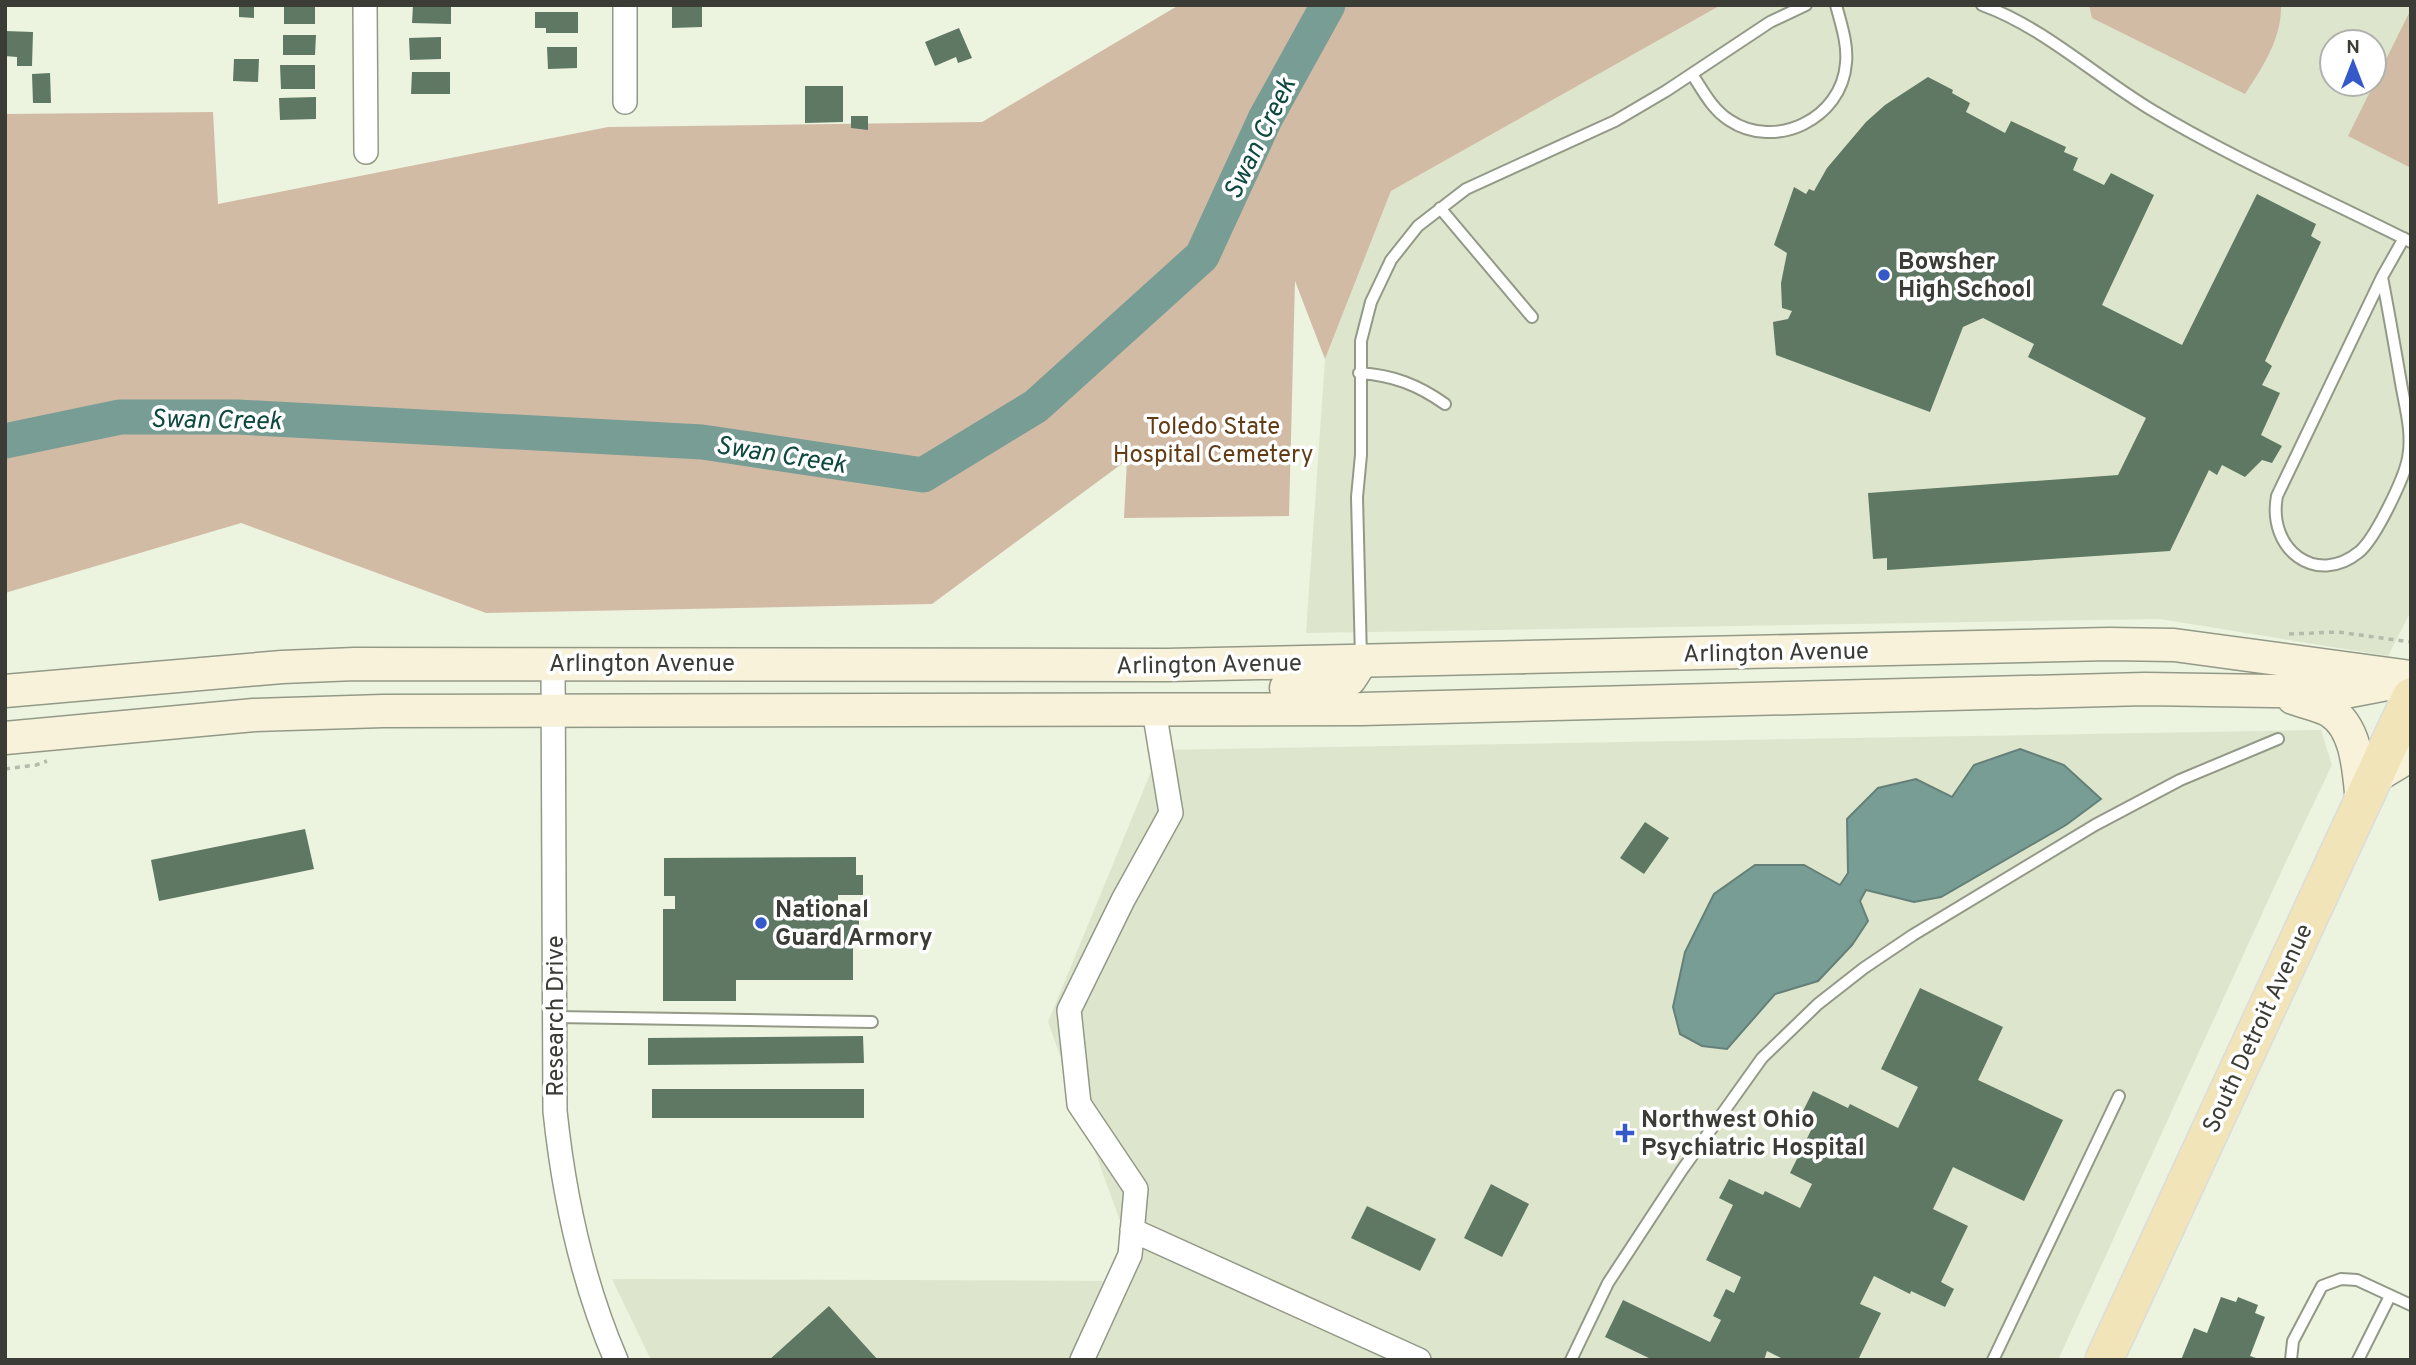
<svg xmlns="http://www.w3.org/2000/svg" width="2416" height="1365" viewBox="0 0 2416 1365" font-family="Overpass,sans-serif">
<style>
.built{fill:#dde6cc;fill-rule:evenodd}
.green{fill:#d2bba5}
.water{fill:#779d95;stroke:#658078;stroke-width:2}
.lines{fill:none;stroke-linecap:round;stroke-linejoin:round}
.river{stroke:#779d95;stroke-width:35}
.building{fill:#5e7864}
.lane-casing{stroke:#939987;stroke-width:14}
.street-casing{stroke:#939987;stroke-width:26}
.secondary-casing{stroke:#939987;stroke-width:35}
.primary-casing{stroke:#dcdcdb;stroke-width:40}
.path{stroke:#b5bbab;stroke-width:3.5;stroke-dasharray:5 5;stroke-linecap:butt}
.lane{stroke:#fff;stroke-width:10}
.street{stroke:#fff;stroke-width:23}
.secondary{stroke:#f8f2db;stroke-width:32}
.primary{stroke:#f1e4b8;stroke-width:37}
.poi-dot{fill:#3659ca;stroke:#fff;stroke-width:2.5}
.labels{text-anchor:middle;stroke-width:7;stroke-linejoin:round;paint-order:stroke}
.poi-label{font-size:24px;font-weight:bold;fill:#3a3c35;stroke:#fff;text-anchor:start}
.park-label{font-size:24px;fill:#613c15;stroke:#fff}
.street-label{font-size:24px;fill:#3a3c35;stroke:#fff}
.water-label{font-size:26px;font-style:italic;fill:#0e483f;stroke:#fff}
</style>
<rect width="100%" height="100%" fill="#ecf3df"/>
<path class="built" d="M1721 5H2411V611L2388 656 2160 619 1306 633 1325 359 1391 191ZM2332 42H2374V84H2332Z
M2321 730 2332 765 2283 868 2058 1360H651L612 1279 1116 1281 1128 1243 1048 1022 1160 750Z"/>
<path class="green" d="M1179 5H1721L1391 191 1325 359 1295 281 1289 516 1124 518 1127 460 932 604 486 613 241 523 5 593V114L213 112 218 204 608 127 982 122Z
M2089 5H2281C2282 39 2262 68 2245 94L2092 18Z
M2410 11H2411V168L2348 136Z"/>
<path class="water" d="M2020 749 2064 765 2101 799 2066 825 1941 897 1914 902 1866 890 1860 901 1868 921 1852 945 1818 981 1775 994 1727 1049 1702 1046 1680 1034 1673 1007 1685 952 1714 894 1755 865H1804L1840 885 1848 873 1847 819 1878 788 1916 779 1952 797 1974 765Z"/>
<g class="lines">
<path class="river" d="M5 441 120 417H238L702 442 923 475 1036 406 1202 256 1265 119 1328 5"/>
</g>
<path class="building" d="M239 5H254V18L239 17Z
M284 5H315V24H284Z
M413 5H451V24L412 23Z
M672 6H702V27L672 28Z
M535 12H578V33H546V28H535Z
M959 28 972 58 958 63 956 57 935 66 925 42Z
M5 31 33 32 32 66H17V57L5 56Z
M283 35H316L315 55H283Z
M441 37V59L410 60 409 38Z
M547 47H577V68L548 69Z
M234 59H259L258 82 233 81Z
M280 65H315V89H281Z
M412 72H450V94H411Z
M50 73 51 103H33L32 74Z
M1928 77 1953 90 1952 93 1970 103 1966 112 2005 133 2011 121 2066 147 2064 152 2078 158 2073 170 2104 185 2111 173 2154 195 2102 305 2182 345 2257 194 2316 224 2311 236 2321 242 2265 361 2272 366 2262 385 2280 393 2261 435 2282 446 2272 463 2262 460 2245 477 2222 465 2217 475 2209 470 2170 551 1887 570V558L1873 559 1868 493 2118 475 2146 418 2028 357 2034 344 1983 318 1963 327 1930 412 1776 355 1773 322 1788 319 1792 311 1782 308 1781 283 1787 253 1774 245 1794 187 1806 194 1809 189 1814 191 1827 168 1866 122 1885 105Z
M805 86H843V122L805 123Z
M316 97V119L280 120 279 98Z
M851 116H868V130L851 128Z
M1645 822 1669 838 1644 874 1620 858Z
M305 829 314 869 159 901 151 860Z
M856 857V875H863V895H838V910H859V936H853V980H736V1001H663V909H675V896H664V858Z
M1920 988 2003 1027 1978 1080 2063 1120 2024 1201 1953 1167 1933 1209 1968 1226 1941 1282 1954 1289 1945 1307 1911 1291 1910 1294 1874 1276 1860 1304 1881 1313 1858 1360H1785L1767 1351 1764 1360H1653L1605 1337 1623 1300 1710 1342 1721 1320 1713 1316 1726 1289 1734 1293 1741 1277 1706 1260 1733 1205 1719 1198 1729 1179 1763 1195 1765 1191 1800 1208 1812 1184 1790 1173 1817 1118 1803 1111 1813 1091 1848 1108 1850 1104 1898 1128 1918 1087 1881 1069Z
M863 1036 864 1063 648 1065V1038Z
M652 1089H864V1118H652Z
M1491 1184 1529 1204 1502 1257 1464 1238Z
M1367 1206 1436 1239 1420 1271 1351 1238Z
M2221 1297 2236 1302 2238 1297 2258 1305 2255 1313 2265 1317 2250 1356 2256 1358 2255 1360H2181L2194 1328 2207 1333Z
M829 1306 878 1360H769Z"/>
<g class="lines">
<g class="lane-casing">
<path id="lane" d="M1982 5C2043 27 2094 75 2150 109 2233 159 2324 198 2411 242
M1692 74C1703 91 1712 109 1729 120 1775 151 1842 119 1846 63 1848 44 1841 24 1836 5
M1440 208 1532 317
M2382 277C2389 313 2395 348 2401 383 2405 407 2413 433 2408 458 2404 479 2375 539 2359 552 2316 587 2267 549 2277 496Z
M2382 277 2404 238
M1359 373C1393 375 1418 385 1445 404
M1361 658 1357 497 1361 455V341L1371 302 1391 260 1418 226 1466 189 1615 121 1666 91 1770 22 1806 5
M555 1017 872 1022
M1571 1360 1608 1283 1682 1170 1762 1058 1818 1004 1864 968 1913 935 2095 825 2180 780 2278 739
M1993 1360 2119 1096
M2291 1360 2293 1341 2322 1286 2341 1279 2357 1280 2411 1305
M2358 1360 2390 1296"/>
</g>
<g class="street-casing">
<path id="street" d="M365 5 366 152
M625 5V102
M553 663 555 1111C564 1197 582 1281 616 1360
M1132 1230 1419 1360
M1082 1360 1130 1255 1136 1189 1079 1104 1069 1010 1123 900 1171 813 1154 710"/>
</g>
<g class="secondary-casing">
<path id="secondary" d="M1286 688H1326L1350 679 1361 662
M5 691 282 667 355 664 1167 665 2109 644 2174 645 2411 677
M2293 698C2304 702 2319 705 2330 711 2358 728 2359 774 2362 803
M5 738 254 715 383 711 1362 709 2145 689 2345 692 2392 683
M2373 778 2411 755"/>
</g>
<g class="primary-casing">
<path id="primary" d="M2104 1360 2411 697"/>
</g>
<path class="path" d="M2289 634 2338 632 2411 642
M5 769 36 765 47 761"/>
<use href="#lane" class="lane"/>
<use href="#street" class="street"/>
<use href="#secondary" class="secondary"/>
<use href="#primary" class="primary"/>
</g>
<g class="poi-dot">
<circle cx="1884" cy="275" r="7"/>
<circle cx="761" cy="923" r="7"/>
<path d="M1621.5 1122.5h7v7h7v7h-7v7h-7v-7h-7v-7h7z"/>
</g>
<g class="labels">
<g class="poi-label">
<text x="1898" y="269">Bowsher<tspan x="1898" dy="28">High School</tspan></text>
<text x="775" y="917">National<tspan x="775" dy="28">Guard Armory</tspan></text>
<text x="1641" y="1127">Northwest Ohio<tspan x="1641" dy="28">Psychiatric Hospital</tspan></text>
</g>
<g class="park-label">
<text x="1213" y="434">Toledo State<tspan x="1213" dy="28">Hospital Cemetery</tspan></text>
</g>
<g class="street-label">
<text transform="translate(1776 652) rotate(-1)" y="8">Arlington Avenue</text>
<text x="642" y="671">Arlington Avenue</text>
<text transform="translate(1209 664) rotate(-1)" y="8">Arlington Avenue</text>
<text transform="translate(555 1016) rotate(-90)" y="8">Research Drive</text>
<text transform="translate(2257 1028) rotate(-65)" y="8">South Detroit Avenue</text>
</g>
<g class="water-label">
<text transform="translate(1259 138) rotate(-64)" y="9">Swan Creek</text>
<text transform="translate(216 419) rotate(1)" y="9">Swan Creek</text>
<text transform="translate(781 454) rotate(9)" y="9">Swan Creek</text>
</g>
</g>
<rect width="2416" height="1365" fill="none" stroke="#3a3c35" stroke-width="14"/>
<g transform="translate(2353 63)"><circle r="33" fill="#ffffff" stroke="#b0b1ae" stroke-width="2"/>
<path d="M0-5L12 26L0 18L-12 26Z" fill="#3659ca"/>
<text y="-10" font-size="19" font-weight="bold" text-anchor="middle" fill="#3a3c35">N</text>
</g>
</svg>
